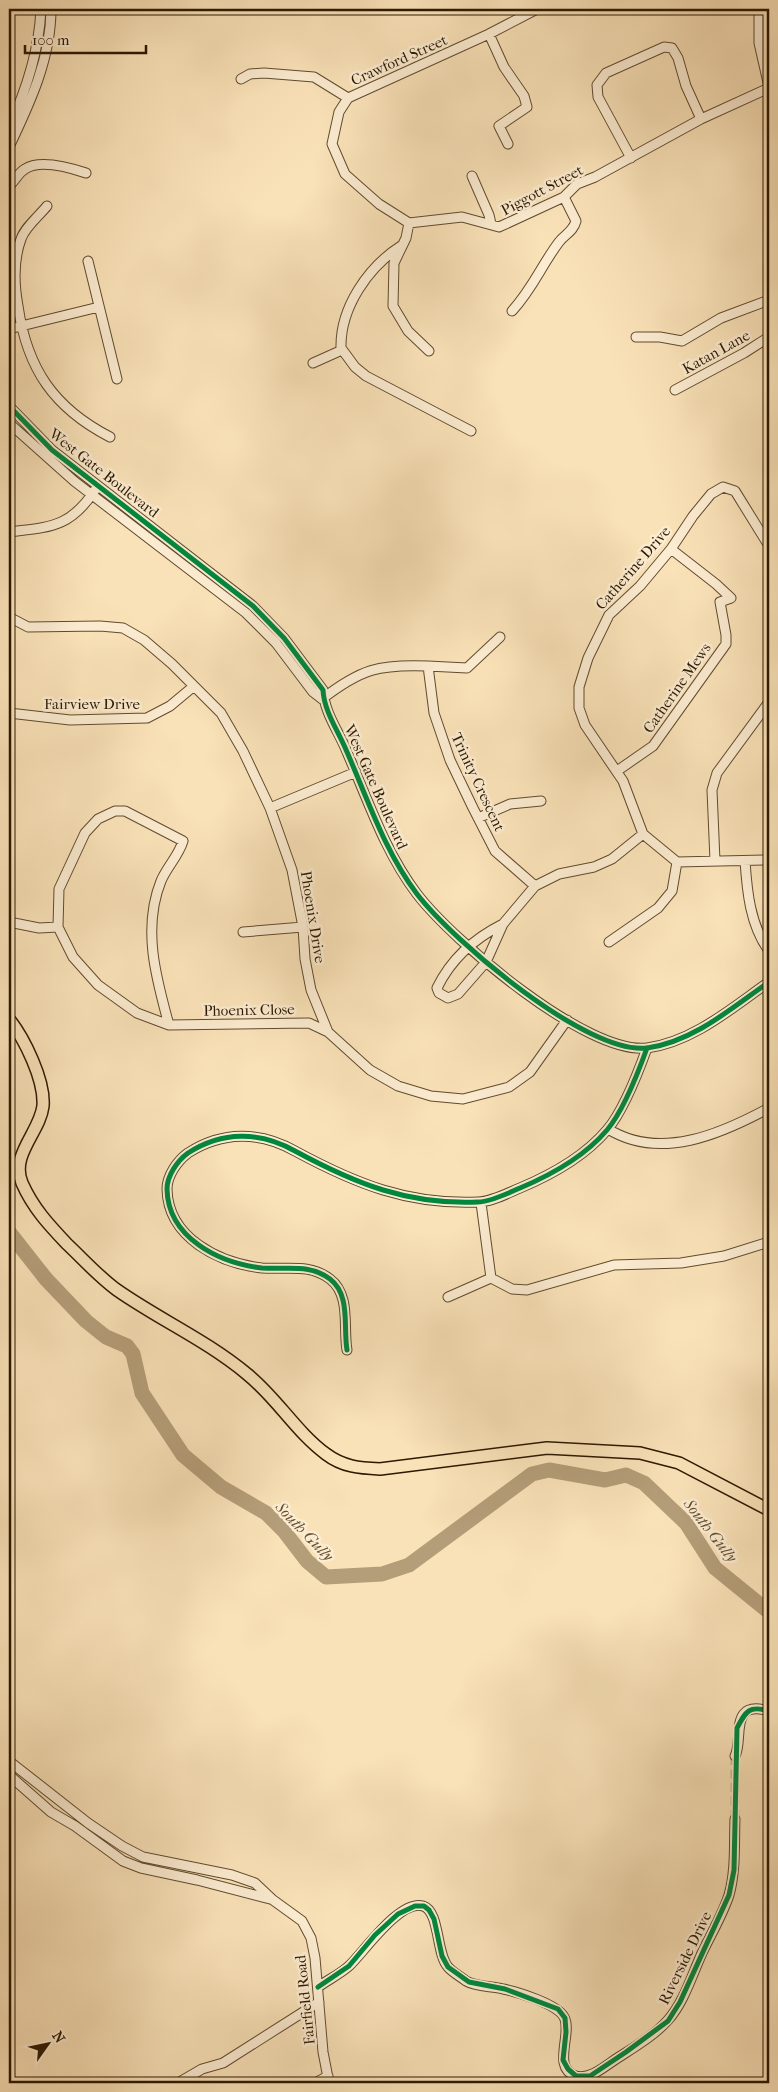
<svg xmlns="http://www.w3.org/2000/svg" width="778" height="2092" viewBox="0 0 778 2092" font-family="'IM FELL French Canon',serif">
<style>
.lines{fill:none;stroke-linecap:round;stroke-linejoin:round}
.river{stroke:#b49e79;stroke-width:15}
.minor-tunnel{stroke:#d1ba93;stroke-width:9;stroke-dasharray:9 4.5;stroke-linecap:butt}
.minor-casing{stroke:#604b2e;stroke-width:11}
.major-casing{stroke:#2c1900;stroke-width:14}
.minor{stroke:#fcecd1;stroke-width:9}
.major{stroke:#fae2b8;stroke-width:11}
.cycleway-casing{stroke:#fcecd1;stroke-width:8}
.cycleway{stroke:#00873e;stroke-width:5}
.labels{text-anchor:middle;stroke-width:5;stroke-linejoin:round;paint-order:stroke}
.street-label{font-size:15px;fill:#2c1900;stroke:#fcecd1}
.water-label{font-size:16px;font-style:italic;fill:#624e30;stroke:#fcecd1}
</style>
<rect width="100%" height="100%" fill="#fae2b8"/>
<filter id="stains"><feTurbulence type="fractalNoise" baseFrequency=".004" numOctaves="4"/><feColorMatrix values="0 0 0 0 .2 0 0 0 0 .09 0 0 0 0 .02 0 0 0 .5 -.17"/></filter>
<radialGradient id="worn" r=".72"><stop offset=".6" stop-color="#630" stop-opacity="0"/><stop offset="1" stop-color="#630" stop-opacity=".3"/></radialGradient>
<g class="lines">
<path class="river" d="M9 1232 46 1279 86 1321 106 1337 127 1346 133 1354 142 1393 183 1455 221 1487 266 1513 284 1531 307 1561 326 1577 382 1574 409 1565 532 1474 549 1470 605 1480 626 1475 644 1483 686 1523 715 1568 769 1612"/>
<path class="minor-tunnel" d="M735 1819V1756"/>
<g class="minor-casing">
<path id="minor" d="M759 9V43L769 87
M489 34 504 67 524 96 527 107 499 126 508 144
M241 79 250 74 264 73 314 77 348 98
M348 98 339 112 332 144 345 174 379 204 409 223 462 217 499 227 564 197 577 184 595 177 701 119 769 88
M348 98 489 34 537 9
M9 127C27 89 39 51 41 9
M9 147C30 103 51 58 51 9
M631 158 598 97 597 85 606 73 664 47 672 48 678 58 686 86 701 119
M472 176 489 215 491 224
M9 186C15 181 18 173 25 169 40 159 71 168 86 173
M47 206C39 216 25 227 21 239 13 261 14 284 18 306 27 369 54 408 110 437
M409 223 406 238 394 263 393 306 408 331 429 351
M401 246C368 267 340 308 341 348L355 367 366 376 471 431
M88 261 117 379
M512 311C533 288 541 266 559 242 565 234 573 232 576 221L564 197
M9 329 99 307
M636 337H660L682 341 721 318 769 300
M313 363 342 350
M675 390 744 353 769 337
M9 406 52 450 253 606 284 638 323 690C324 712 339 732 347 752 368 800 385 852 417 894 453 941 587 1055 647 1048 693 1042 733 1007 769 982
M9 423 74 481 246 613 276 643 313 692 322 699
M9 532C50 527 70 528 95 490
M769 546 735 491 723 487 711 494 693 516 671 549 640 586 609 615 588 658 579 687V708L585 725 623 781 643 834 677 862 769 860
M9 617 28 627 100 626 123 628 144 640 172 664 221 713 243 751 270 808 292 870 303 927 305 959 311 990 328 1032 370 1070 398 1086 431 1096 463 1099 509 1087 530 1072 567 1020
M428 666 467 668 500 637
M322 699C361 669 379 664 428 666L434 713 450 760 473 808 495 851 535 886
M9 713 70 720 147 718 170 706 194 686
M617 771 653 746 726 644V635L720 602 731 598 716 584 671 549
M270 808 356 772
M478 818 510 804 541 801
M715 861 712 790 717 773 769 702
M745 861C747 891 750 925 769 951
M9 922 39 928 58 927
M503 924C475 938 451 959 437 988L439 993 448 998 458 994 486 962 503 924 535 886 559 874 594 867 612 859 643 834
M243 932 303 927
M609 942 658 908 672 891 677 862
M169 1025 137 1013 98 985 73 957 58 927 59 889 85 833 98 819 115 811H125L183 841C179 855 167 867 161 881 142 928 156 978 169 1025L309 1023 328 1032
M608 1129C660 1161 721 1134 769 1108
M481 1203 491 1278 512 1289 527 1290 614 1265 681 1263 724 1256 769 1242
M448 1297 491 1278
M347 1350C343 1327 351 1295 330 1279 309 1263 286 1270 262 1268 219 1263 168 1238 167 1189 167 1176 177 1161 188 1153 222 1131 260 1131 295 1151 356 1184 408 1205 478 1202 491 1202 508 1193 520 1188 551 1175 585 1156 607 1130 624 1110 638 1073 647 1048
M735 1756C744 1739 728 1699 769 1711
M9 1761 88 1823 122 1846 143 1857 232 1875 255 1883 273 1900 302 1921 311 1938 315 1958 323 2052 329 2083
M9 1775 51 1812 75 1826 123 1861 141 1868 197 1880 270 1899
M318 1987C328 1980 340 1974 349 1966 364 1952 400 1899 423 1906 440 1911 436 1954 448 1967 452 1972 461 1977 466 1981 476 1987 492 1986 503 1989 518 1992 557 2004 564 2017 573 2033 551 2068 576 2076 590 2080 605 2066 616 2059 633 2048 655 2035 668 2020 684 2002 692 1975 702 1953 711 1934 723 1914 729 1895 736 1870 734 1844 735 1819
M178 2083 202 2069 223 2063 319 2002
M315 2083 328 2076"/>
</g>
<g class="major-casing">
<path id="major" d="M9 1019C24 1038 45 1080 43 1106 40 1132 10 1155 22 1183 33 1208 49 1225 67 1244 83 1259 99 1277 117 1290 160 1320 206 1340 247 1374 277 1398 296 1432 326 1454 343 1467 360 1468 380 1469L547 1448 640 1453 679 1463 769 1510"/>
</g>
<use href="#minor" class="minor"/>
<use href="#major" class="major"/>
<g class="cycleway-casing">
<path id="cycleway" d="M9 406 52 450 253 606 284 638 323 690C324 712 339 732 347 752 368 800 385 852 417 894 453 941 587 1055 647 1048 693 1042 733 1007 769 982
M347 1350C343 1327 351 1295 330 1279 309 1263 286 1270 262 1268 219 1263 168 1238 167 1189 167 1176 177 1161 188 1153 222 1131 260 1131 295 1151 356 1184 408 1205 478 1202 491 1202 508 1193 520 1188 551 1175 585 1156 607 1130 624 1110 638 1073 647 1048
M318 1987 349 1966 375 1935 398 1914 415 1906H424L429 1910 434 1919 442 1956 448 1967 469 1982 505 1989 558 2009 565 2018 566 2032 563 2060 568 2069 576 2076H590L626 2052 668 2021 680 2002 729 1895 734 1870 737 1728C746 1711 749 1705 769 1711"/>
</g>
<use href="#cycleway" class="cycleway"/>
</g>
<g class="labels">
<g class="street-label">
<text transform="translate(399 60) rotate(-24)" y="5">Crawford Street</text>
<text transform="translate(542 190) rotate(-28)" y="5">Piggott Street</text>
<text transform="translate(716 352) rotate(-29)" y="5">Katan Lane</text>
<text transform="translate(104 473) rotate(38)" y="5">West Gate Boulevard</text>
<text transform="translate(633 568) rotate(-49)" y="5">Catherine Drive</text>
<text transform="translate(677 688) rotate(-55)" y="5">Catherine Mews</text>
<text x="92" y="709">Fairview Drive</text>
<text transform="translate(478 782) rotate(65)" y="5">Trinity Crescent</text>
<text transform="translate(376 787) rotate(66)" y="5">West Gate Boulevard</text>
<text transform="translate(313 917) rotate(81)" y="5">Phoenix Drive</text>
<text transform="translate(249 1010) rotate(-1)" y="5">Phoenix Close</text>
<text transform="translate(685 1958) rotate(-64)" y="5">Riverside Drive</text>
<text transform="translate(305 2000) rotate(-96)" y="5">Fairfield Road</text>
</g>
<g class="water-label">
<text transform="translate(711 1530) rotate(52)" y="6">South Gully</text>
<text transform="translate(305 1531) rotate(46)" y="6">South Gully</text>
</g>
</g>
<rect width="778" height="2092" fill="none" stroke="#fae2b8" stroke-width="30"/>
<rect x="10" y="10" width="758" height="2072" fill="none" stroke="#2c1900" stroke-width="2.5"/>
<rect x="15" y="15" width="748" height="2062" fill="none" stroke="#2c1900"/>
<g transform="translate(48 2044) rotate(57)" stroke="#fcecd1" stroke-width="4" paint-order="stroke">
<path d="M0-4L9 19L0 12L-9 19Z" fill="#2c1900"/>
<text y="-8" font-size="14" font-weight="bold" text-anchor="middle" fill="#2c1900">N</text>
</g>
<path d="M25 45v8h121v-8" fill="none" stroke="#2c1900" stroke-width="2.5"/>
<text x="32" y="45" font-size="15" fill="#2c1900" stroke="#fcecd1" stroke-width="4" paint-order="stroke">100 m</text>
<rect width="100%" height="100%" filter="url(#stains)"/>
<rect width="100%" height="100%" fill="url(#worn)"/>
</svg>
